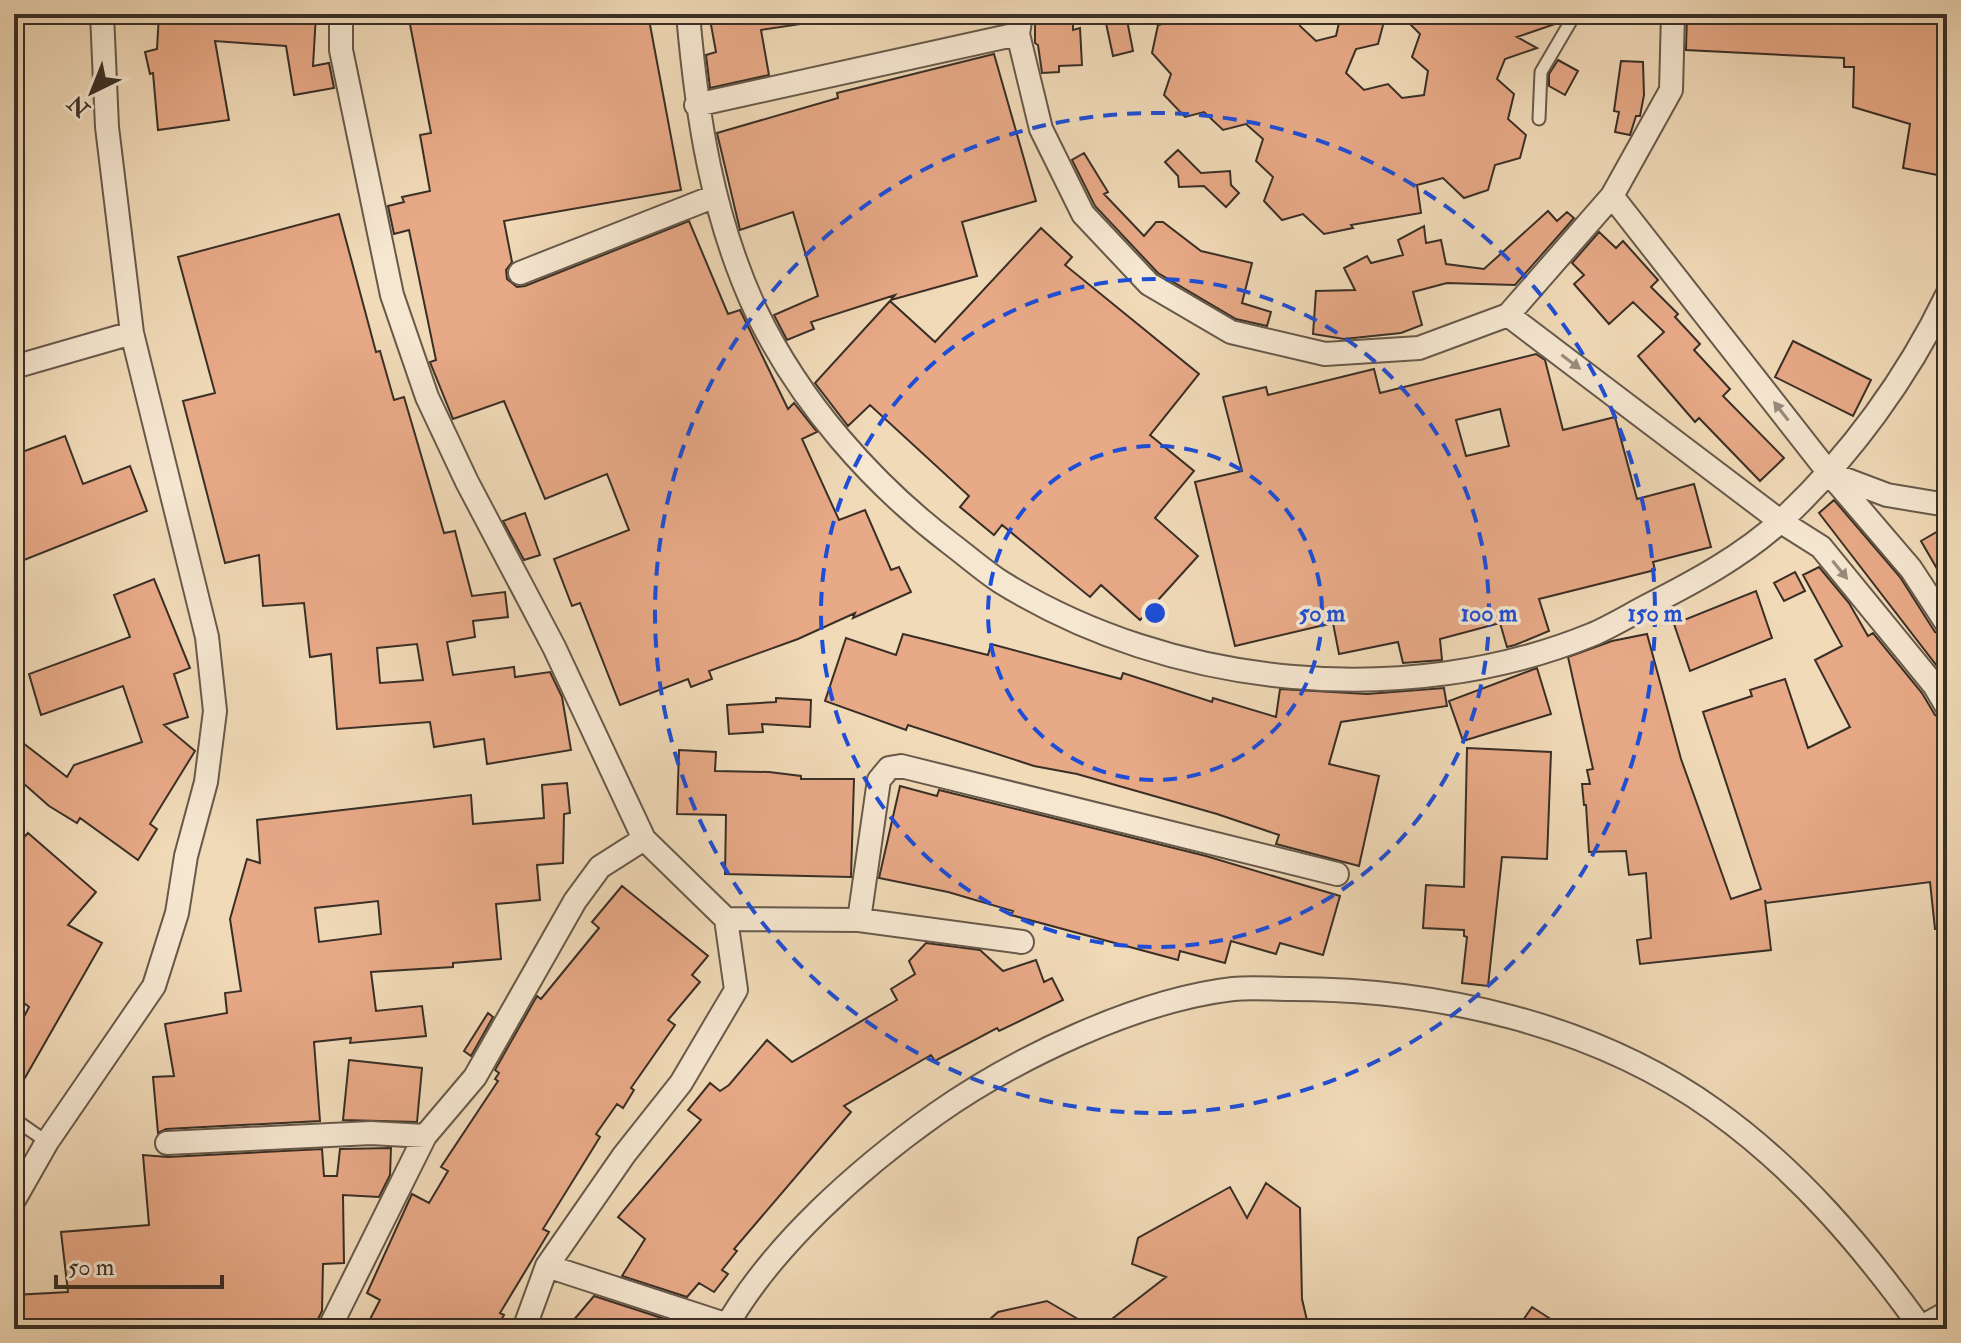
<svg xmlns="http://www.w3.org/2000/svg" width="1961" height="1343" viewBox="0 0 1961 1343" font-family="'IM FELL Double Pica',serif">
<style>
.building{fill:#e8a987;stroke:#392f26;stroke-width:2;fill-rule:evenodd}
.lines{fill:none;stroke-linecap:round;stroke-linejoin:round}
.lane-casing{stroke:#675a4a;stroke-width:15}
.street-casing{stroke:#675a4a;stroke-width:26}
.lane{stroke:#f6e7d1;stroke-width:11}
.street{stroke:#f6e7d1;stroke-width:22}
.oneway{fill:#988b7c}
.ring{fill:none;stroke:#1d4ed8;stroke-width:4;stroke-dasharray:14 10}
.centre{fill:#1d4ed8;stroke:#f6e7d1;stroke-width:4}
.ring-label{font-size:24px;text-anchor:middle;font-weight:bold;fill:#1d4ed8;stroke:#f6e7d1;stroke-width:7;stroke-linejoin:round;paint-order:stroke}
</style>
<rect width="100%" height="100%" fill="#f1dab8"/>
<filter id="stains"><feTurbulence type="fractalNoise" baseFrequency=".0025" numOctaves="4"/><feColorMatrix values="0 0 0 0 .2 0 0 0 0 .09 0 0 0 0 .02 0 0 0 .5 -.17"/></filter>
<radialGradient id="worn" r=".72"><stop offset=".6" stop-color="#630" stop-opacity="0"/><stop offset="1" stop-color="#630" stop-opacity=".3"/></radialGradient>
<path class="building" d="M159 14H316L313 66 329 63 334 88 294 95 286 46 215 41 229 120 158 130 153 73 150 74 145 52 157 49Z
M408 14H648L681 190 504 221 512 262 506 270 507 279 517 287 525 286 689 221 728 314 740 310 788 409 794 403 817 432 802 439 839 520 865 510 891 570 899 567 911 592 853 618 855 613 798 639 709 671 712 679 691 687 688 679 620 705 580 603 572 606 554 559 629 530 607 474 545 499 504 401 453 419 430 362 436 360 409 230 394 234 388 206 404 202 402 197 430 191 420 135 431 133Z
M709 14H801V24L761 30 769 75 710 88 706 55 716 52Z
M1073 14V30L1080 28 1082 65 1059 66V72L1042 73 1038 45 1035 43V15Z
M1185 14H1302L1300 26 1316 41 1336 36 1341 14H1386L1378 44 1356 49 1346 73 1364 90 1388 84 1402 98 1424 95 1428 71 1412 57 1420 34 1400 14H1565L1561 22 1517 37 1537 48 1505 59 1497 79 1514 94 1508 119 1526 135 1520 158 1495 165 1488 190 1464 198 1443 178 1417 185 1421 213 1351 225 1353 228 1324 234 1303 214 1282 220 1264 201 1273 177 1256 161 1263 139 1246 124 1223 130 1204 112 1185 117 1164 95 1171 74 1152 53 1158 25 1184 19Z
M1687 14H1831V18L1947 19V177L1903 168 1910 124 1853 107 1854 67H1844V58L1686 50Z
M1127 20 1133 51 1113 56 1106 23Z
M994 54 1036 201 962 222 977 276 891 300 895 295 811 322 814 329 787 340 774 315 818 296 793 212 740 230 717 133 838 98 837 93Z
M1558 60 1578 71 1565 95 1549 86V74Z
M1621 61 1643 62 1644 95 1640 116H1636L1630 135 1615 132 1619 112 1614 111Z
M1178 150 1201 173 1230 171 1231 185 1239 193 1226 207 1204 186 1179 187 1178 176 1165 162Z
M1084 153 1108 192 1104 194 1144 236 1156 222H1163L1201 251 1252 263 1242 303 1271 312 1267 326 1236 319 1158 273 1095 206 1072 160Z
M1548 211 1557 221 1567 212 1574 218 1515 285 1447 283 1413 292 1422 325 1401 333 1344 339 1313 334 1316 291 1355 290 1344 268 1367 256 1371 263 1403 255 1398 240 1424 226 1426 243 1441 240 1446 264 1484 269Z
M339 214 376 352 380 351 394 400 404 397 444 533 455 531 472 596 505 592 508 617 473 621 475 637 447 642 453 675 514 667 515 677 550 672 562 697 571 750 487 764 484 739 434 747 430 722 337 729 331 654 310 657 304 603 263 606 259 555 225 563 183 401 215 393 178 257ZM417 644 423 680 380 683 377 648Z
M1041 228 1072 257 1065 265 1199 374 1150 435 1194 471 1155 518 1198 556 1140 620 1101 585 1090 597 1002 525 994 535 960 507 969 496 870 405 848 426 815 383 890 301 935 342Z
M1599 232 1616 248 1623 241 1658 280 1651 287 1678 314 1675 317 1700 344 1694 350 1730 389 1723 396 1784 458 1760 481 1699 418 1695 422 1638 356 1664 332 1633 302 1609 324 1574 284 1584 275 1572 263Z
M1793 341 1871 380 1853 416 1775 377Z
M1536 354 1545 360 1563 430 1615 417 1637 499 1694 484 1711 547 1653 562 1655 570 1539 599 1549 631 1515 645 1507 647 1500 623 1440 639 1442 660 1403 663 1398 642 1339 654 1333 623 1235 646 1195 482 1242 471 1223 397 1266 387 1268 395 1374 369 1380 393ZM1500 409 1509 446 1466 456 1456 420Z
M65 436 83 484 130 466 147 511 14 564V455Z
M1834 500 1900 577 1935 632 1947 638V679L1819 513Z
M525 513 540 555 524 560 503 521Z
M1947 526V586L1921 541Z
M1819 567 1849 603 1868 636 1873 633 1922 693 1935 715 1947 721V929H1935L1930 882 1766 903 1765 900 1771 950 1640 964 1637 940 1651 938 1646 873 1629 875 1626 851 1589 852 1586 805H1584L1582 784H1590L1587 770 1593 769 1568 657 1612 641 1647 634 1681 759 1731 899 1761 889 1703 712 1752 696 1750 690 1785 679 1808 748 1850 727 1815 660 1842 646 1803 575Z
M1795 572 1805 591 1784 601 1774 583Z
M154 579 190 668 174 674 188 717 164 725 195 751 150 824 157 829 138 860 80 818 77 823 49 806 14 775V736L67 777 74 765 142 742 123 686 41 715 29 674 130 637 114 595Z
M1756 591 1772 638 1690 671 1674 624Z
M903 634 988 655 991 644 1121 679 1123 673 1212 702 1213 698 1276 717 1280 689 1367 694 1444 688 1447 706 1341 722 1329 764 1379 776 1359 866 1276 844 1279 835 1217 814 1077 774 1034 766 908 725 906 730 825 701 846 638 896 655Z
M1537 668 1551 714 1463 741 1449 701Z
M776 698 811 700 810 727 762 724 763 732 729 734 727 705 776 702Z
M1467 748 1551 752 1547 859 1502 857 1488 986 1462 983 1467 937 1464 936V930L1423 928 1426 885 1464 887Z
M679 750 716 752 715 771 769 772 801 776V779H854L851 877 725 874 726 815 677 814Z
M567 783 570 813 564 814 563 863 537 865 540 900 496 904 501 959 453 963V967L371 972 376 1011 422 1006 426 1036 350 1043 351 1038 314 1042 320 1121 166 1129 158 1133 153 1077 174 1076 165 1024 227 1013 225 993 241 991 230 919 247 859 260 863 257 820 471 795 473 824 544 818 542 785ZM378 901 381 934 319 942 315 908Z
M900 786 937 796 939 790 1206 856 1340 896 1323 955 1280 943 1276 954 1231 941 1225 963 1180 951 1178 960 1011 915 1013 911 948 892 879 878Z
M28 833 96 892 68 925 102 943 14 1097V1036L29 1007 14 995V848Z
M622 886 708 956 692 975 700 982 668 1020 675 1025 631 1088 634 1090 623 1108 617 1104 596 1134 600 1137 543 1229 549 1232 500 1313 504 1315 496 1329H365L380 1300 367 1293 412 1194 429 1203 448 1171 441 1167 498 1081 495 1079 499 1073 495 1070 537 996 541 999 599 928 592 922Z
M926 943 980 950 1003 971 1036 960 1044 982 1052 978 1063 1000 999 1031 997 1028 935 1061 931 1055 844 1106 851 1112 734 1249 737 1251 722 1270 728 1274 714 1292 699 1283 687 1297 622 1276 645 1239 618 1217 701 1120 688 1110 710 1083 720 1091 729 1085 767 1040 792 1062 897 1000 891 989 915 974 909 961Z
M488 1013 493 1017 471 1056 464 1051Z
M349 1060 422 1068 417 1122 343 1120Z
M391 1148 390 1175 379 1197 343 1195 344 1263 323 1264 322 1311 317 1321 254 1320 145 1329H14V1295L68 1292 61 1232 149 1225 143 1155 168 1157 322 1149 324 1176H337L340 1149Z
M1266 1183 1300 1208 1302 1299 1309 1329H1099L1166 1277 1132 1264 1138 1238 1230 1187 1247 1218Z
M594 1296 668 1320 660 1329H566Z
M1047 1301 1095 1329H979L998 1312Z
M1532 1307 1566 1329H1517Z"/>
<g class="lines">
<g class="lane-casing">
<path id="lane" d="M1539 119 1541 72 1575 14
M14 1119 47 1142"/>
</g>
<g class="street-casing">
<path id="street" d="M341 14V50L392 295 427 397 467 482 554 647 644 839 726 919 736 990 681 1083 624 1155 547 1266 524 1329
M688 14C697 117 712 216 756 311 800 402 871 483 951 544 967 556 984 571 1001 582 1172 688 1404 711 1591 635 1610 627 1628 616 1647 606 1694 582 1743 556 1783 519 1850 456 1907 378 1947 295
M1021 14 1018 34 1041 129 1083 214 1149 284 1231 332 1325 354 1419 348 1508 315 1612 196 1671 90 1673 14
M696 105 1018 34
M1612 196 1829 473 1911 569 1947 624
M520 273 713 197
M1508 315 1780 521 1821 547 1934 685 1947 707
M14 367 132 333
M1834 475 1887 495 1947 505
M726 919 859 920 1022 942
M859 920 879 780 889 768 901 766 1337 874
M167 1143 371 1133 425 1136
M14 1200 47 1142 154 986 177 913 186 856 206 782 215 711 207 637 132 333 107 127 102 14
M547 1266 728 1325
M329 1329 425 1136 475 1077 575 901 600 867 644 839
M725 1329C771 1246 860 1168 936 1114 1014 1059 1137 1000 1233 989 1252 987 1272 989 1291 989 1437 989 1594 1024 1714 1110 1797 1169 1863 1247 1922 1329
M1918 1329 1947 1313"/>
</g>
<use href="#lane" class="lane"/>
<use href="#street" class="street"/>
</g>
<defs><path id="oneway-solid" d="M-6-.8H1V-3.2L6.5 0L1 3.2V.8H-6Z" transform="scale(2)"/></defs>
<g class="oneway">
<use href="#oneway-solid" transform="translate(1571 362) rotate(37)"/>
<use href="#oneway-solid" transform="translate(1781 411) rotate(-128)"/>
<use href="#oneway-solid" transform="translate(1840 570) rotate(51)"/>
</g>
<g class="ring">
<circle cx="1155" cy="613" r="167"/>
<circle cx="1155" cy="613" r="334"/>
<circle cx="1155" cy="613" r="500"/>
</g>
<circle cx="1155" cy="613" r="12" class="centre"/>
<g class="ring-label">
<text x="1322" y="621">50 m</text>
<text x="1489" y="621">100 m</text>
<text x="1655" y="621">150 m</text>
</g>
<rect width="1961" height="1343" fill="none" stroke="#f1dab8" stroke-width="48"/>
<rect x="16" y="16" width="1929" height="1311" fill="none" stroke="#392f26" stroke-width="4"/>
<rect x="24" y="24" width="1913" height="1295" fill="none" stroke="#392f26" stroke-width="2"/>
<g transform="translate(92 92) rotate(223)" stroke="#f6e7d1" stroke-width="6" paint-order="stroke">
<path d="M0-6L14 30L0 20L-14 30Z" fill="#392f26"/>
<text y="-12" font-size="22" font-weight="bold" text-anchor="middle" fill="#392f26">N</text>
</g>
<path d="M56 1275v12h166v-12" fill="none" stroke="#392f26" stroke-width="4"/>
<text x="68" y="1275" font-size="24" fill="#392f26" stroke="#f6e7d1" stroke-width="6" paint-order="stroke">50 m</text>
<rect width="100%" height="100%" filter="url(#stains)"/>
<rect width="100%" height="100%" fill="url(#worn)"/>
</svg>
